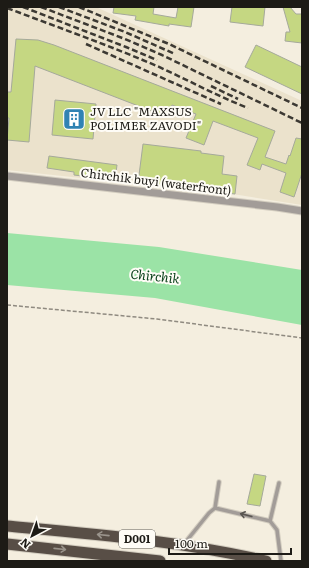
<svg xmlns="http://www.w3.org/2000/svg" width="309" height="568" viewBox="0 0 309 568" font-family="Literata,serif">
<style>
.built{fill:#ebe2cc}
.water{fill:#9be3a6}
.building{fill:#c5d782;stroke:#a5a99b}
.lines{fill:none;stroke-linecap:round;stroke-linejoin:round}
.service-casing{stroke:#d2ccbf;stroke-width:5.5}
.minor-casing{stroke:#d2ccbf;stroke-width:9}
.trunk-casing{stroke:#d2ccbf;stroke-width:13}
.path{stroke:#8f8a80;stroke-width:1.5;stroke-dasharray:4 2;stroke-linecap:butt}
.service{stroke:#a29c98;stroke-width:3.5}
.minor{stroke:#a29c98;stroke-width:7}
.trunk{stroke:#584e46;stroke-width:11}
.rail{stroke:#3c3933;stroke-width:2.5;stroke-dasharray:6 3;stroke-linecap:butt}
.oneway{stroke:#595550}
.oneway2{stroke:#9a948c}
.labels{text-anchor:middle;stroke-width:4;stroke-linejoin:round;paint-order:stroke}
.shield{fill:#fefcf6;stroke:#605e59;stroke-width:1}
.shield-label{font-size:11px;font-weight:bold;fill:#1d1b16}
.poi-label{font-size:12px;fill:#1d1b16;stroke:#fefcf6;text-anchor:start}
.street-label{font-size:12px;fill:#1d1b16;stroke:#fefcf6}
.water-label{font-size:13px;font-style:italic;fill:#0a401a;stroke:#fefcf6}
</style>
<rect width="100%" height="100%" fill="#f4eedf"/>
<path class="built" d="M7 7H96L302 101V205L239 195 7 170Z"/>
<path class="water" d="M7 233 159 247 302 270V325L155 298 7 285Z"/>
<path class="building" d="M114 7H154L153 14 176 18 178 7H194L191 27 169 24V26L135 20 136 16 113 13Z
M232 7H265L263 26 230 22Z
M283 7H290L296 14H302V43L285 41 286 32H290Z
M16 39 38 40 54 45 275 131 265 157 286 164 289 155 290 156 296 138 302 139V173L294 197 280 192 286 173 262 164 260 170 247 165 258 138 213 121 204 145 186 138 196 114 172 105 167 117 35 66 29 142 7 140 9 118H7V92H11Z
M256 45 302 67V94L245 67Z
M55 100 96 104 93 139 52 135Z
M143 144 201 151V153L224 156 222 174 237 176 235 194 138 183Z
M49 156 117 165 115 180 74 175V172L47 168Z
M254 474 266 476 260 506 247 504Z"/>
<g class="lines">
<g class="service-casing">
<path id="service" d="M215 508 219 482
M270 521 279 483
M184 544 209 513 215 508 270 521 277 530 281 561"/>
</g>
<g class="minor-casing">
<path id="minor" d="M7 176 277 207 302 211"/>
</g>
<g class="trunk-casing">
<path id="trunk" d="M7 526C94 534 181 541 266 561
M7 544 160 561"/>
</g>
<path class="path" d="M7 305 157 319 302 338"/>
<use href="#service" class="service"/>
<use href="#minor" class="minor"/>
<use href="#trunk" class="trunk"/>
<path class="rail" d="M23 7 126 47 157 60
M41 7 125 39 162 55 302 123
M59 7 125 32 175 54
M79 7 169 44 302 108
M7 8C57 27 108 45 157 66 188 80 217 96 248 108
M86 44 221 104
M211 86 238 99"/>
</g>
<defs><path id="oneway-shaft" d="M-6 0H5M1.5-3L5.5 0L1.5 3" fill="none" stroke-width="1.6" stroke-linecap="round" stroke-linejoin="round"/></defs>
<use class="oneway" href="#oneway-shaft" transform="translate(246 515) rotate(-166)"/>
<g class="oneway2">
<use href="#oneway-shaft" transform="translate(103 535) rotate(-174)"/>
<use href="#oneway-shaft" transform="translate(60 549) rotate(6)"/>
</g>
<defs>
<g id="building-square" transform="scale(1.15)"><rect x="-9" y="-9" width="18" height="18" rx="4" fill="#3083b3" stroke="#fefcf6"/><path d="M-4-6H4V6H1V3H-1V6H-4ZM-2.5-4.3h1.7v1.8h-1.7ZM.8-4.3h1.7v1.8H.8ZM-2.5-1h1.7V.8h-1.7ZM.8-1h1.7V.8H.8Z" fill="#fff"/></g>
</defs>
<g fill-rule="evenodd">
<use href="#building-square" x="74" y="119"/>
</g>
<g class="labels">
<rect class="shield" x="119" y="530" width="36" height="18" rx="3"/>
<g class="shield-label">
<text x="137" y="543">D001</text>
</g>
<g class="poi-label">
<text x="90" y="116">JV LLC "MAXSUS<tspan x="90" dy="14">POLIMER ZAVODI"</tspan></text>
</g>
<g class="street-label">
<text transform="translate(156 182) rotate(7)" y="4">Chirchik buyi (waterfront)</text>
</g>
<g class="water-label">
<text transform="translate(155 276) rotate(6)" y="5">Chirchik</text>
</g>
</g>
<rect width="309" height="568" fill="none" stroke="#1d1b16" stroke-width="16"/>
<g transform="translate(32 536) rotate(221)" stroke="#fefcf6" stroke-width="3" paint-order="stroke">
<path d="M0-3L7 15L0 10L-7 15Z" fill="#1d1b16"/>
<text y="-6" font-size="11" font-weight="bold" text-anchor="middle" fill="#1d1b16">N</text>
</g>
<path d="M169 548v6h122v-6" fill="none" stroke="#1d1b16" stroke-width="2"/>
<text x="175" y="548" font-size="12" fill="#1d1b16" stroke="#fefcf6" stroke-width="3" paint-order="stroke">100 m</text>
</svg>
